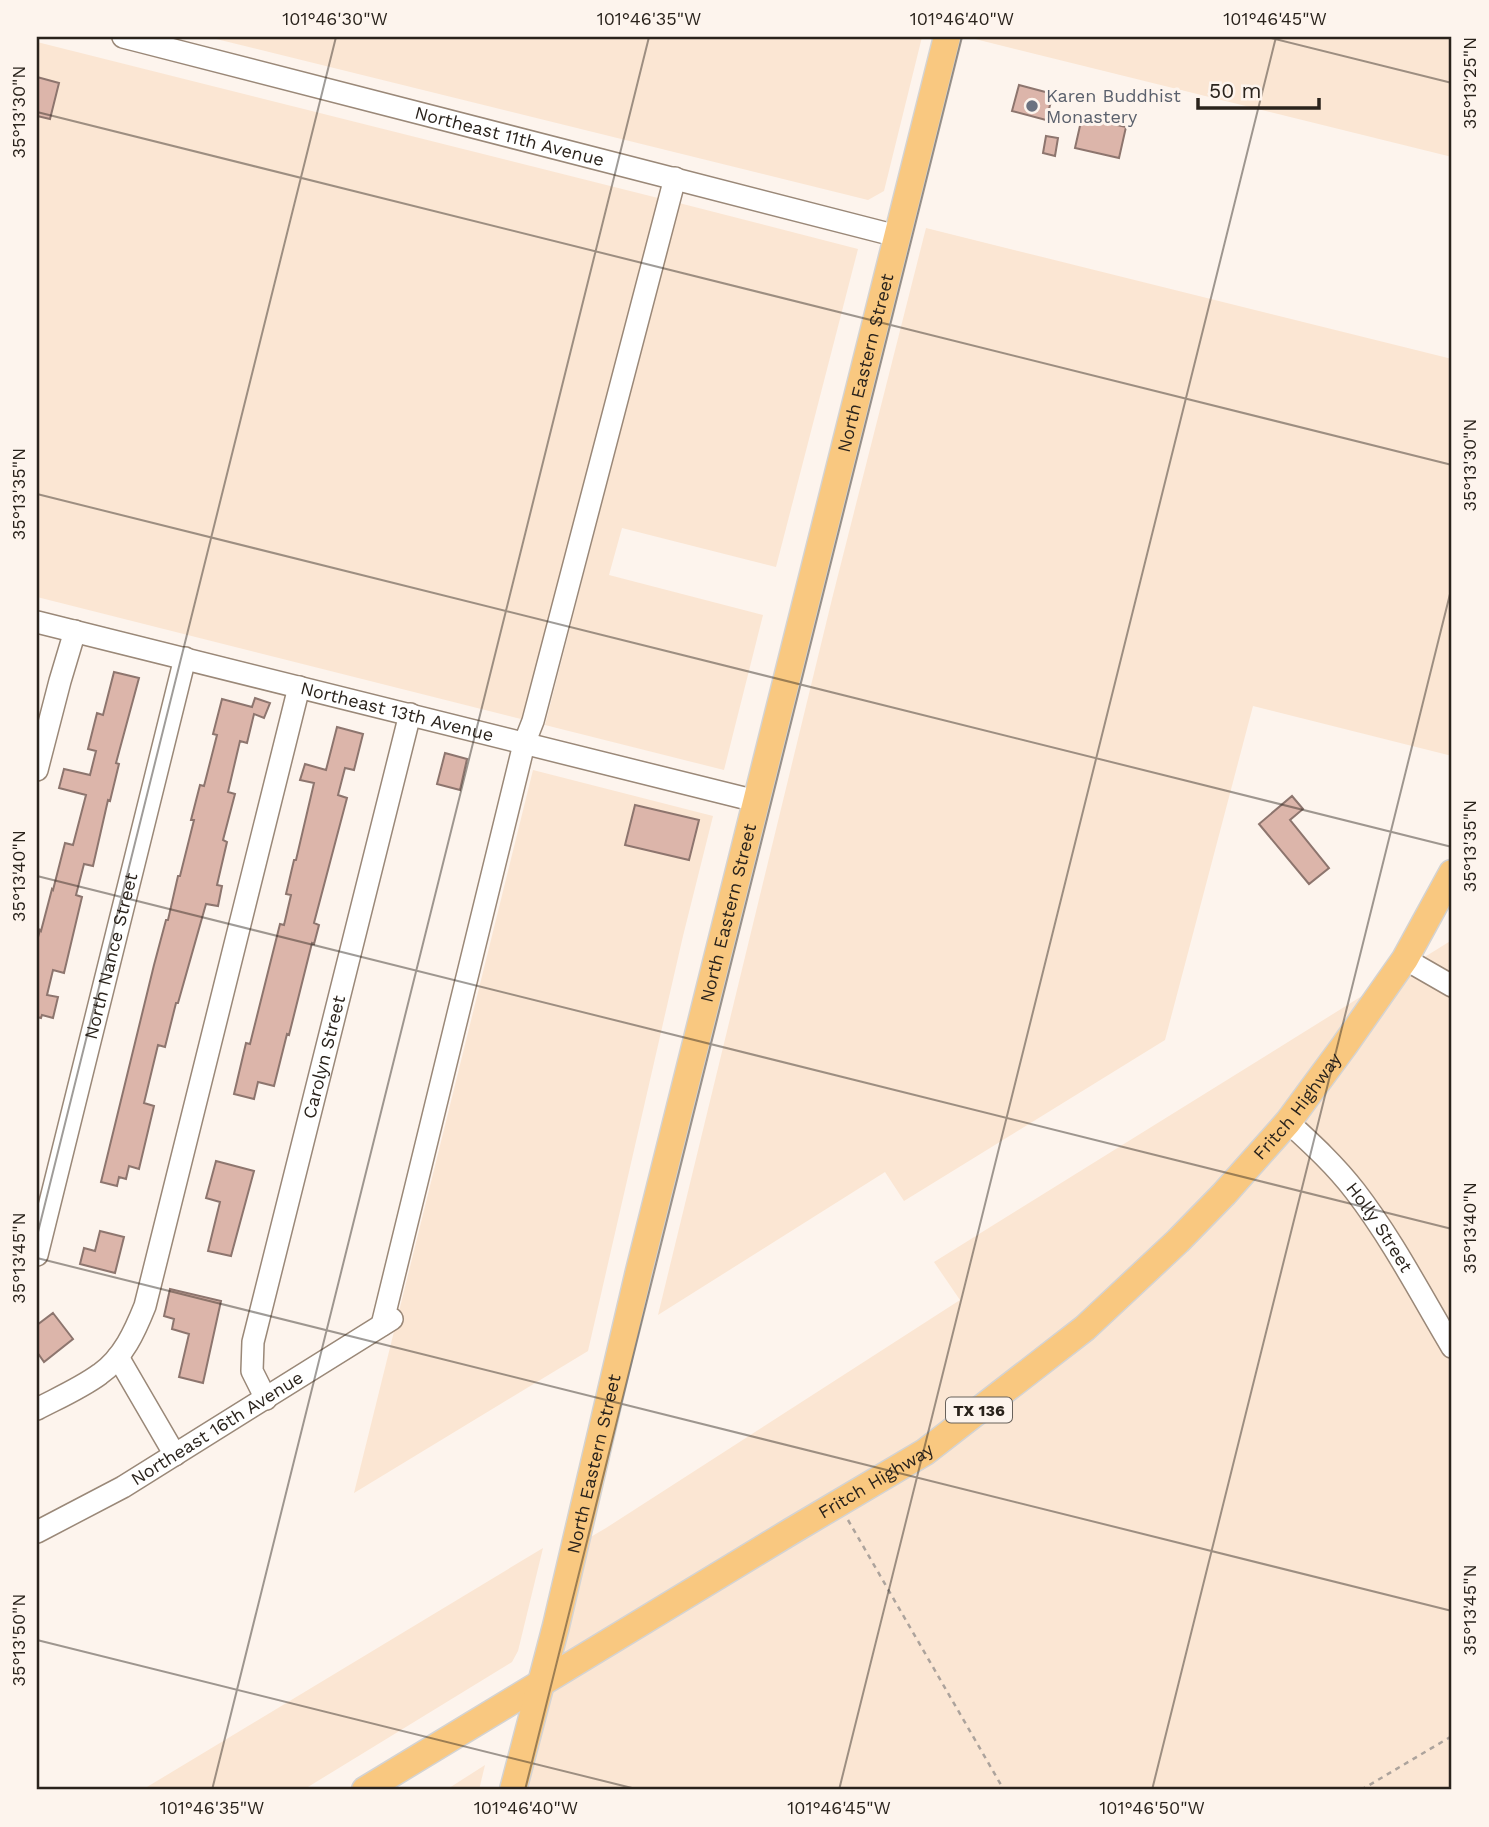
<svg xmlns="http://www.w3.org/2000/svg" width="1489" height="1827" viewBox="0 0 1489 1827" font-family="'Work Sans',sans-serif">
<style>
.built{fill:#fbe6d3}
.building{fill:#dcb5aa;stroke:#8d756e;stroke-width:2}
.lines{fill:none;stroke-linecap:round;stroke-linejoin:round}
.minor-casing{stroke:#9a8878;stroke-width:24}
.major-casing{stroke:#d4d3d2;stroke-width:29}
.path{stroke:#aca39c;stroke-width:2.5;stroke-dasharray:5 5;stroke-linecap:butt}
.minor{stroke:#fff;stroke-width:21}
.major{stroke:#f9c880;stroke-width:26}
.ticks{fill:none;stroke:#2a231c;stroke-width:2;stroke-opacity:0.45}
.worship-dot{fill:#6b7280;stroke:#fdf4ed;stroke-width:2.5}
.labels{text-anchor:middle;stroke-width:6;stroke-linejoin:round;paint-order:stroke}
.shield{fill:#fdf4ed;stroke:#69625b;stroke-width:2}
.shield-label{font-size:16px;font-weight:bold;fill:#2a231c}
.worship-label{font-size:18px;fill:#5b616d;stroke:#fdf4ed;text-anchor:start}
.street-label{font-size:18px;fill:#2a231c;stroke:#fdf4ed}
.neatline{fill:none;stroke:#2a231c;stroke-width:2.5}
.ticks-label{font-size:18px;text-anchor:middle;fill:#2a231c}
</style>
<rect width="100%" height="100%" fill="#fdf4ed"/>
<path class="built" d="M208 37H922L884 191 868 200Z
M976 37H1452V157L975 39Z
M37 42 658 198 525 720 37 597Z
M679 203 858 249 776 567 622 528 609 575 763 615 724 770 545 725Z
M926 228 1452 359V756L1253 706 1165 1040 904 1201 885 1172 658 1315 832 599Z
M533 770 713 816 683 936 588 1351 354 1493Z
M1452 940V1790H520L582 1542 606 1528 960 1300 934 1262Z
M543 1548 518 1651 512 1662 303 1790H142Z
M485 1765 479 1790H446Z"/>
<path class="building" d="M37 77 59 83 50 119 37 116Z
M1019 85 1053 94 1046 120 1012 111Z
M1082 117 1126 127 1119 158 1075 148Z
M1046 136 1058 138 1055 156 1043 153Z
M114 672 139 678 116 763 119 764 110 801 108 800 93 866 84 864 76 895 82 897 64 973 53 970 47 995 58 997 53 1018 42 1015 41 1018 37 1017V941L40 930 41 931 52 889 53 890 65 843 73 845 86 795 59 788 64 769 90 775 96 751 88 749 97 713 103 715Z
M255 698 270 703 264 718 254 714 247 743 240 741 228 792 235 794 223 840 227 842 217 885 222 886 218 906 206 904 178 1003H176L165 1047 158 1045 144 1103 154 1106 139 1169 129 1166 126 1179 119 1177 117 1186 101 1182 154 965 166 920H168L178 876H180L194 820H191L200 785 204 786 217 735 213 734 222 699 252 707Z
M337 727 363 734 354 770 345 768 338 795 347 798 314 923 319 925 314 944 312 943 289 1035 287 1034 274 1086 258 1082 254 1099 234 1094 246 1043 250 1044 280 924 284 925 291 895 286 894 294 860H296L314 783 300 780 305 764 326 770Z
M445 753 467 759 460 790 437 784Z
M1292 796 1303 809 1290 820 1329 868 1309 884 1259 824Z
M635 805 699 820 689 860 625 845Z
M216 1161 254 1171 231 1256 208 1251 220 1202 206 1198Z
M100 1231 124 1237 115 1273 80 1264 84 1248 95 1251Z
M170 1289 221 1301 203 1383 179 1377 189 1334 172 1329 174 1319 164 1316Z
M53 1313 73 1339 44 1362 37 1352V1325Z"/>
<g class="lines">
<g class="minor-casing">
<g id="minor">
<path id="s1" d="M123 37 897 236"/>
<path id="s2" d="M37 622 756 801"/>
<path d="M37 770 60 681 75 631"/>
<path d="M1405 959 1452 986"/>
<path id="s3" d="M1288 1122C1312 1144 1335 1165 1355 1191 1392 1239 1421 1295 1452 1347"/>
<path id="s4" d="M37 1255 185 658"/>
<path d="M382 1325 524 744 533 721 675 178"/>
<path d="M118 1357 175 1455"/>
<path id="s5" d="M266 1399 252 1371 253 1342 410 714"/>
<path d="M37 1409C58 1398 81 1388 100 1374 123 1358 135 1331 145 1306L299 687"/>
<path id="s6" d="M37 1532 123 1487 392 1319"/>
</g>
</g>
<g class="major-casing">
<g id="major">
<path id="s7" d="M365 1790 790 1532 925 1452 1085 1328 1178 1241 1224 1194 1288 1122 1344 1046 1405 959 1452 873"/>
<path id="s8" d="M513 1790 556 1626 639 1271 947 37"/>
</g>
</g>
<path class="path" d="M848 1520 1004 1790
M1361 1790 1452 1736"/>
<use href="#minor" class="minor"/>
<use href="#major" class="major"/>
</g>
<path class="ticks" d="M1267 37 1452 83M37 112 1452 465M37 494 1452 847M37 876 1452 1229M37 1236 336 37M37 1258 1452 1611M37 1640 640 1790M212 1790 649 37M525 1790 962 37M839 1790 1276 37M1152 1790 1452 586"/>
<circle class="worship-dot" cx="1032" cy="106" r="7"/>
<g class="labels">
<rect class="shield" x="946" y="1397.5" width="66" height="25" rx="5"/>
<g class="shield-label">
<text x="979" y="1416">TX 136</text>
</g>
<g class="worship-label">
<text x="1046" y="102">Karen Buddhist<tspan x="1046" dy="21">Monastery</tspan></text>
</g>
<g class="street-label">
<text dy="6" stroke="none"><textPath href="#s1" startOffset="399">Northeast 11th Avenue</textPath></text>
<text dy="6" stroke="none"><textPath href="#s8" startOffset="1470">North Eastern Street</textPath></text>
<text dy="6" stroke="none"><textPath href="#s2" startOffset="371">Northeast 13th Avenue</textPath></text>
<text dy="6" stroke="none"><textPath href="#s8" startOffset="903">North Eastern Street</textPath></text>
<text dy="6" stroke="none"><textPath href="#s4" startOffset="308">North Nance Street</textPath></text>
<text dy="6" stroke="none"><textPath href="#s5" startOffset="354">Carolyn Street</textPath></text>
<text dy="6" stroke="none"><textPath href="#s7" startOffset="1164">Fritch Highway</textPath></text>
<text dy="6" stroke="none"><textPath href="#s3" startOffset="140">Holly Street</textPath></text>
<text dy="6" stroke="none"><textPath href="#s6" startOffset="208">Northeast 16th Avenue</textPath></text>
<text dy="6" stroke="none"><textPath href="#s8" startOffset="336">North Eastern Street</textPath></text>
<text dy="6" stroke="none"><textPath href="#s7" startOffset="597">Fritch Highway</textPath></text>
</g>
</g>
<rect width="1489" height="1827" fill="none" stroke="#fdf4ed" stroke-width="77"/>
<path d="M1198 98v10h121v-10" fill="none" stroke="#2a231c" stroke-width="3.5"/>
<text x="1209" y="98" font-size="21" fill="#2a231c" stroke="#fdf4ed" stroke-width="5" paint-order="stroke">50 m</text>
<rect x="38" y="38" width="1412" height="1750" class="neatline"/>
<g class="ticks-label">
<text x="335" y="25">101°46'30"W</text>
<text x="649" y="25">101°46'35"W</text>
<text x="962" y="25">101°46'40"W</text>
<text x="1275" y="25">101°46'45"W</text>
<text transform="translate(1470 83) rotate(-90)" y="6">35°13'25"N</text>
<text transform="translate(19 112) rotate(-90)" y="6">35°13'30"N</text>
<text transform="translate(1470 465) rotate(-90)" y="6">35°13'30"N</text>
<text transform="translate(19 494) rotate(-90)" y="6">35°13'35"N</text>
<text transform="translate(1470 846) rotate(-90)" y="6">35°13'35"N</text>
<text transform="translate(19 876) rotate(-90)" y="6">35°13'40"N</text>
<text transform="translate(1470 1228) rotate(-90)" y="6">35°13'40"N</text>
<text transform="translate(19 1258) rotate(-90)" y="6">35°13'45"N</text>
<text transform="translate(1470 1610) rotate(-90)" y="6">35°13'45"N</text>
<text transform="translate(19 1640) rotate(-90)" y="6">35°13'50"N</text>
<text x="212" y="1814">101°46'35"W</text>
<text x="526" y="1814">101°46'40"W</text>
<text x="839" y="1814">101°46'45"W</text>
<text x="1152" y="1814">101°46'50"W</text>
</g>
</svg>
